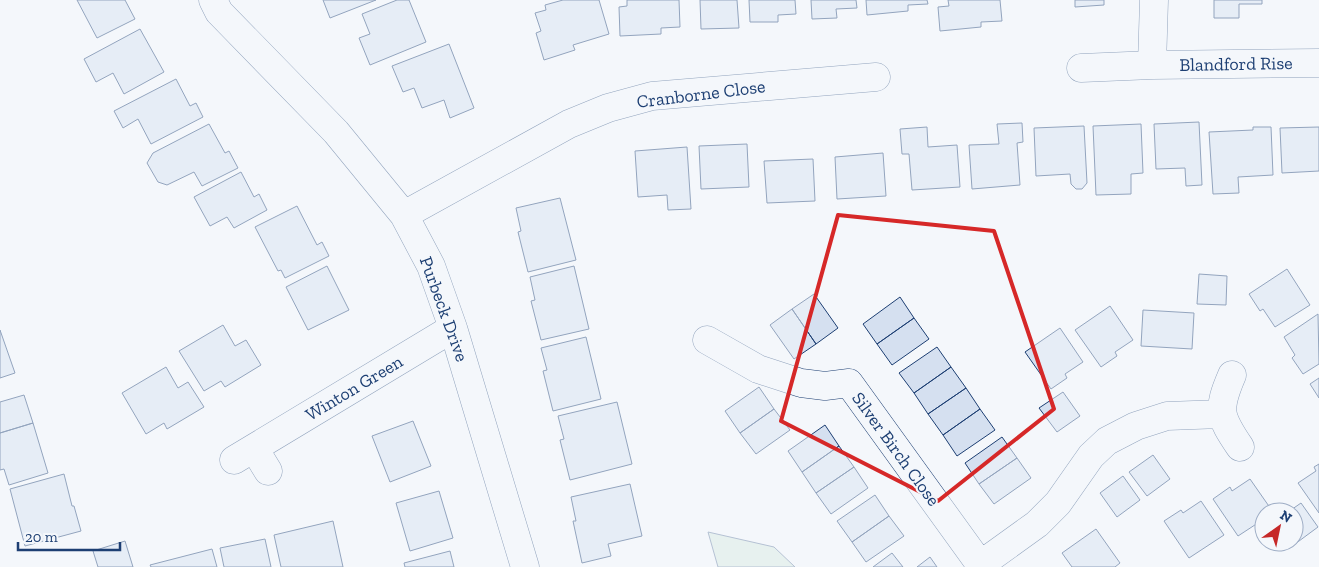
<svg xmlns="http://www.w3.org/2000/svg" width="1319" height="567" viewBox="0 0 1319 567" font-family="'Zilla Slab',serif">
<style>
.green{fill:#d7e8df;stroke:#687fa3}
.building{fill:#d5e0f0;stroke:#1d3f73}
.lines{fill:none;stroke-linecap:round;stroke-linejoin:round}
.minor-casing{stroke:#1d3f73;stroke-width:29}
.minor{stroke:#f4f7fb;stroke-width:28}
.marked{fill:none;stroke:#d62828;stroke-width:4;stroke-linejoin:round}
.labels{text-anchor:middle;stroke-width:4;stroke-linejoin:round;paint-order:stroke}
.street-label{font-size:18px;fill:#1d3f73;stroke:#f4f7fb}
</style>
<rect width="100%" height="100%" fill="#f4f7fb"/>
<path class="green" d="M708 532 774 547 795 567H718Z"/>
<path class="building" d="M77 0H125L135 19 97 38Z
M323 0H376L330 18Z
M397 0H409L426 42 370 65 359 38 370 34 362 14Z
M563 0H599L609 34 573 45 575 50 544 60 536 33 541 31 535 13 546 10 545 5Z
M627 0H679L680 27 661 28V34L620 36 619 7 627 6Z
M700 0H737L739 28 701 29Z
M749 0H795L796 14 778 15V22H750Z
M811 0H856L857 8 836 9 837 18 812 19Z
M866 0H927L928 4 908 5V11L867 15Z
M948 0H1000L1002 21 981 22V27L940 31 938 7 949 6Z
M1075 0H1104V5L1075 7Z
M1214 0H1262V4H1239V18H1214Z
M140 29 164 72 124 94 113 73 96 82 84 59Z
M449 44 474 108 450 118 444 100 422 108 414 88 403 92 392 66Z
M176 79 190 106 196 103 203 117 151 144 138 119 123 128 114 111Z
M1199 122 1202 185 1186 186 1185 168 1156 169 1154 124Z
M1022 123 1023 142 1017 143 1020 185 972 189 969 145 999 144 997 124Z
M209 124 225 153 229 151 238 168 202 186 194 172 167 185 158 182 147 163 153 153Z
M1141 124 1143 173 1131 174V194L1096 195 1093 126Z
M1084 126 1087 183 1082 189H1076L1071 184 1070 174 1036 176 1034 128Z
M927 127 928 147 957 145 960 187 912 190 909 154H902L900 129Z
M1253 127H1271L1273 175 1238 177 1239 193 1213 194 1209 132 1253 130Z
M1319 127V171L1282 173 1280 128Z
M747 144 749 187 701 189 699 146Z
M687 147 691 209 668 210 667 195 638 197 635 151Z
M883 153 886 196 837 199 835 157Z
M813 159 815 201 767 203 764 161Z
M241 172 254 197 259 194 267 210 234 228 227 217 210 226 194 197Z
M560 198 576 260 528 272 518 232 521 231 516 208Z
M297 206 317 245 322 242 329 256 285 278 281 270 278 271 255 227Z
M327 266 349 310 308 330 286 287Z
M574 266 589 329 541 340 531 301 535 300 530 277Z
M1287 269 1310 305 1275 327 1263 309 1260 311 1249 294Z
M1199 274 1227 276 1226 305 1197 304Z
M814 294 838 328 816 344 792 309Z
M900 297 914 318 877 344 863 324Z
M1110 306 1133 340 1115 352 1117 356 1101 367 1075 330Z
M792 309 816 344 794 359 770 325Z
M1143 310 1194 313 1192 349 1141 346Z
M1318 314 1319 364 1303 374 1292 358 1295 355 1284 337Z
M914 318 929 339 892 365 877 344Z
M223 325 235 346 246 340 261 365 225 387 221 381 204 391 179 351Z
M1060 328 1083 362 1065 374 1067 378 1051 389 1025 352Z
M0 330 15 373 0 378Z
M586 337 601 399 553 411 543 371 547 370 541 348Z
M937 347 951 367 914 393 899 373Z
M166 367 178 388 188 382 204 407 167 429 164 423 146 434 122 393Z
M951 367 966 388 928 414 914 393Z
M1319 378V398L1310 384Z
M759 387 774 409 740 433 725 411Z
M966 388 980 409 943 435 928 414Z
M1063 392 1080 416 1057 432 1039 408Z
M24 395 33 423 0 433V402Z
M617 402 632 464 570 480 560 440 564 439 558 416Z
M774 409 790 430 756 454 740 433Z
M980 409 995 430 957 456 943 435Z
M413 421 431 466 390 482 372 436Z
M33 423 48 473 9 485 4 469 0 470V433Z
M825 425 839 446 802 472 788 451Z
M1002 437 1017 458 979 484 965 463Z
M839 446 854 467 816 493 802 472Z
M1153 455 1170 479 1147 496 1129 472Z
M1017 458 1031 478 994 504 979 484Z
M1319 464V513L1298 483 1316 471 1314 467Z
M854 467 868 488 831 514 816 493Z
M64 474 72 506H74L81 531 25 546 10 489Z
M1123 476 1140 500 1117 517 1100 493Z
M1250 479 1273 512H1264V519L1238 536 1213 499 1230 487 1232 491Z
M630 484 642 536 608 544 611 556 582 563 573 521H576L571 497Z
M439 491 453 538 410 551 396 503Z
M875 495 889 516 852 542 837 521Z
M1201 501 1224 535 1189 558 1164 521 1181 510 1183 513Z
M1301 503 1318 527 1295 544 1294 542V512H1288Z
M889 516 904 536 866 562 852 542Z
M333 521 343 567H281L274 535Z
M1096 529 1120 563 1115 567H1072L1062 553Z
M265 539 271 567H224L220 548Z
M125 541 133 567H98L93 551Z
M212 549 217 567H151L150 565Z
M450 551 454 567H405L404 563Z
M892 553 903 567H873Z
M930 557 937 567H917Z"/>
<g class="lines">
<g class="minor-casing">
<path id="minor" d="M213 0 219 12 336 132 404 215 431 266 453 328 525 567
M1152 65 1154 0
M1081 68 1152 65 1319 63
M404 215 569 124 608 108 652 96 876 77
M707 340 758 369 801 383 825 386 849 383 982 567
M1232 375C1217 410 1219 416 1240 447
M254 448 268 471
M234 460 453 328
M980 565 1037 524 1058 503 1091 456 1107 441 1136 426 1167 416 1221 414"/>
</g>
<use href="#minor" class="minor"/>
</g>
<path d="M0 0H1319V567H0ZM838 215 994 231 1054 409 938 501 781 421Z" fill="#f4f7fb" fill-opacity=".55" fill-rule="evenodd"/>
<path class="marked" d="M838 215 994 231 1054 409 938 501 781 421Z"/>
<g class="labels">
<g class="street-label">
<text transform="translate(1236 64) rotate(-1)" y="6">Blandford Rise</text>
<text transform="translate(701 94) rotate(-7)" y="6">Cranborne Close</text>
<text transform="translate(444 309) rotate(70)" y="6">Purbeck Drive</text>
<text transform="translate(354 388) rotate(-31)" y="6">Winton Green</text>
<text transform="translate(896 449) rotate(54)" y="6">Silver Birch Close</text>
</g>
</g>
<g transform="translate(1279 527) rotate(33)"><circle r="24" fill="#f4f7fb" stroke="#9eadc5"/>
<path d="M0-4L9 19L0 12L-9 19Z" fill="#c62828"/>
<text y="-8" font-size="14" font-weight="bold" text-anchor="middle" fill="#1d3f73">N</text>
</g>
<path d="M18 542v8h102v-8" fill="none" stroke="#1d3f73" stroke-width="2.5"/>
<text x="25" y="542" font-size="15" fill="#1d3f73" stroke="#f4f7fb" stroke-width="4" paint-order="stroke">20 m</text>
</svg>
